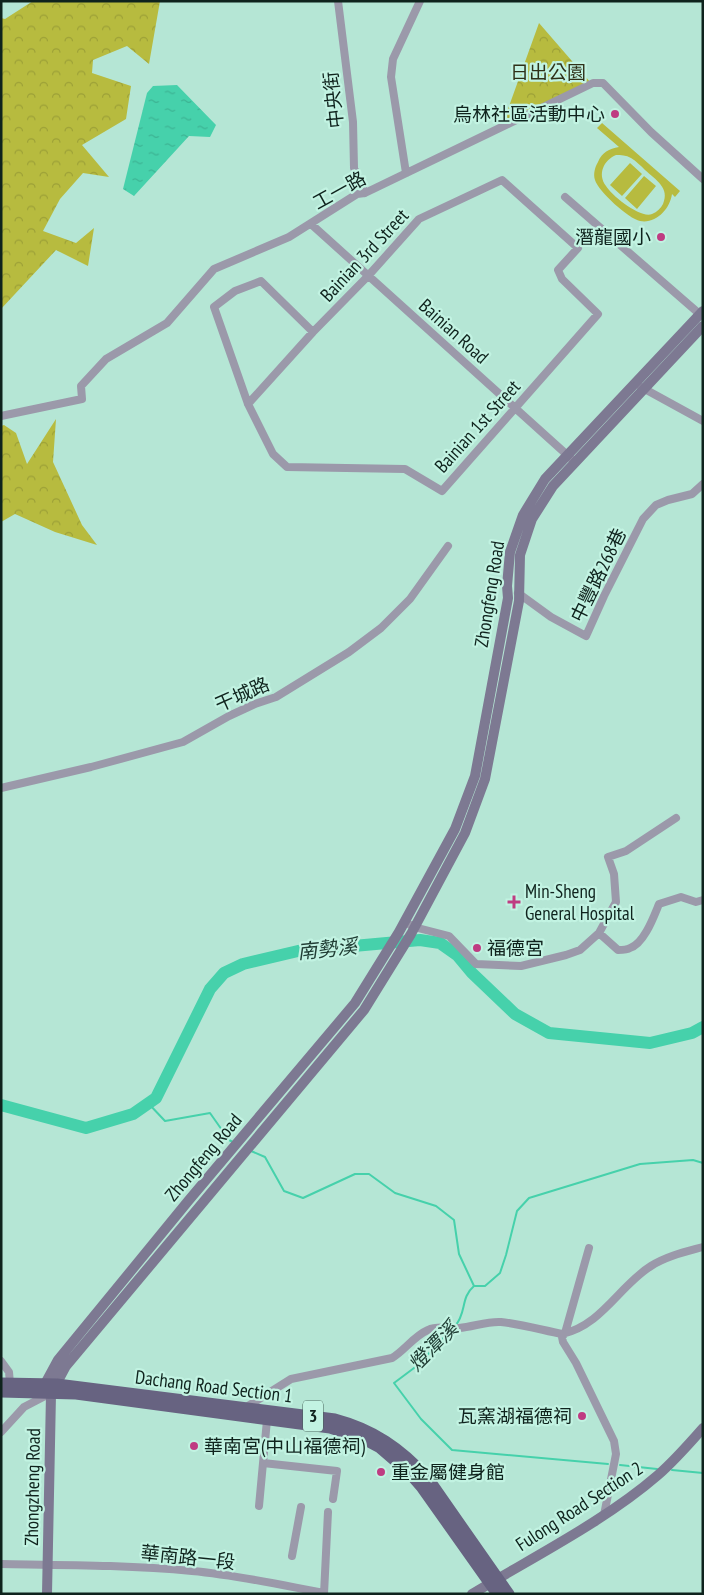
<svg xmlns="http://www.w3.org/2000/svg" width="704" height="1595" viewBox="0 0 704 1595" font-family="'PT Sans Narrow','Noto Sans TC',sans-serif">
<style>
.forest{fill:url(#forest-crowns)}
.pitch{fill:#b7bb3f;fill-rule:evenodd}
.water{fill:url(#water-ripples)}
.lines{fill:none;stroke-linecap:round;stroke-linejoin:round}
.stream{stroke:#46d1ab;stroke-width:2}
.river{stroke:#46d1ab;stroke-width:12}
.minor{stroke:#9b99aa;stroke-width:8}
.secondary{stroke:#7d7992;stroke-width:10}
.primary{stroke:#676381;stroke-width:11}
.poi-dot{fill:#bf3c82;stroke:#c2f3e2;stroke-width:2}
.labels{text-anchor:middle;stroke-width:4.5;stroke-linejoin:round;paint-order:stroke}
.shield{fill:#c2f3e2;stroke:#456158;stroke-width:1}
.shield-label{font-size:18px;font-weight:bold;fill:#0f231d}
.park-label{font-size:19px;fill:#2f3119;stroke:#c2f3e2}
.street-label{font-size:19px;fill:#0f231d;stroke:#c2f3e2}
.poi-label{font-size:19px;fill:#0f231d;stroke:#c2f3e2;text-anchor:start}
.water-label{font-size:20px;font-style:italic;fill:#213e35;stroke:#c2f3e2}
</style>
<defs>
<pattern id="forest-crowns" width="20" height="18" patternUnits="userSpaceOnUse" patternTransform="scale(1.25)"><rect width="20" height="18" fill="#b7bb3f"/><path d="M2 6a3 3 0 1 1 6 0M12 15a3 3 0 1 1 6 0" fill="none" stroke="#9ca037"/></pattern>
<pattern id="water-ripples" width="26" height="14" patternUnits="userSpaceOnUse" patternTransform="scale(1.25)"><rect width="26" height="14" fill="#46d1ab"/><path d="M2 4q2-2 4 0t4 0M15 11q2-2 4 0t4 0" fill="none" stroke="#3cb393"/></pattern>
</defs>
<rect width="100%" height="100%" fill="#b5e6d5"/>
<path class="forest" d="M33 1H160L149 64 127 46 93 60 92 73 131 86 126 119 82 145 109 177 83 173 60 199 43 231 76 243 94 228 88 266 56 250 1 309V18L5 19Z
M539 23 591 83 504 120Z
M56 419 53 462 82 525 97 545 55 532 15 514 1 522V426L4 425 16 433 27 464Z"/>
<path class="pitch" d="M602 123 680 191 675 197 672 194C670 209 656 224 640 221 629 219 598 191 595 180 593 174 595 167 598 162 602 152 609 149 619 147L597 128ZM616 155C621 155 626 155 631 158 636 161 641 166 645 170 656 180 670 188 663 204 661 208 657 212 652 214 641 219 612 196 606 186 597 174 604 160 616 155Z
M630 163 642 174 622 196 610 185Z
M644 176 656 186 637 209 625 198Z"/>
<path class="water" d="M177 85 216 125 210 137 189 136 134 196 123 189 147 93 153 86Z"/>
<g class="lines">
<path class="stream" d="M148 1103 165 1121 210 1113 229 1140 233 1142
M251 1151 265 1157 284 1191 303 1198 355 1174H369L395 1193 436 1206 454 1220 459 1254 474 1286C460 1298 467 1313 455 1326
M474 1286H485L500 1273 506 1255 517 1211 529 1198 640 1164 693 1160 703 1163
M450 1331 418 1365 394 1383 421 1419 452 1450 608 1464
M620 1465 657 1469
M672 1470 703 1473"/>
<path class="river" d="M1 1105 86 1128 133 1114 156 1098 210 989 224 973 243 964 298 951 420 940 440 943 457 955 472 973 515 1014 549 1033 650 1043 692 1033 703 1027"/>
<path class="minor" d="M338 1 353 122 354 168 365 193
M406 173 391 77 393 59 420 1
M565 197 703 317
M311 224 575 462
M641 387 703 421
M248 404 313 332 368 276 419 219 502 180 578 248 558 270 562 279 598 314 442 491 405 469 287 467 273 454 248 404 214 307 235 291 261 281 313 332
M1 416 82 399 81 386 106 359 167 323 214 269 289 237 357 194 365 193 593 83H603L651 132 703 179
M518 593 551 617 586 636 604 596 643 519 656 505 668 500 692 494 703 484
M1 788 91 767 183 742 229 716 255 704 276 697 349 652 381 628 410 599 448 546
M405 922 414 927 449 936 476 964 521 966 566 955 580 950 599 933 616 902 614 874 608 857 626 851 676 818
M599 933 618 950C622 950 627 950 630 948 644 944 654 916 659 904L681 897 696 902 703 900
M589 1248 565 1333 562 1337 563 1342 576 1363 614 1441 616 1454 604 1515
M1 1361 9 1372 10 1383
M245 1408 291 1379 392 1358C405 1350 414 1336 428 1330 438 1325 449 1329 459 1328 473 1327 487 1321 501 1322 521 1324 542 1330 562 1334 602 1325 619 1286 651 1266 667 1256 685 1252 703 1247
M1 1432 24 1407 49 1394
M263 1463 337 1471 333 1499
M259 1506 267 1420
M292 1556 301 1507
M1 1564C65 1565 129 1565 192 1571 237 1575 281 1585 324 1593
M324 1594 328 1512"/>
<path class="secondary" d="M49 1391 45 1384 58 1360 189 1200 355 1003 399 932 455 829 475 776 508 598 507 586 510 552 523 515 545 479 703 311
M47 1594 51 1394 66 1366 364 1010 411 934 465 833 485 779 519 601 520 555 532 519 553 486 703 326
M472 1594C533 1557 605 1521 658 1475 674 1461 689 1444 703 1428"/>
<path class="primary" d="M1 1383 57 1384 335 1419C373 1429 401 1448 428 1478L509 1594
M1 1392 76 1394 330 1428 363 1439 380 1448 409 1473 422 1488 497 1594"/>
</g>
<g class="poi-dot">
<circle cx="615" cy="114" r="5"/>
<circle cx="661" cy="237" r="5"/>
<path d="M511.5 894.5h5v5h5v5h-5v5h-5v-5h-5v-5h5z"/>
<circle cx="477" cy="948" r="5"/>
<circle cx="582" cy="1416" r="5"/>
<circle cx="194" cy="1446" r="5"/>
<circle cx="381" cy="1472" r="5"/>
</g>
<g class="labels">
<rect class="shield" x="303" y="1400.5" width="20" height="31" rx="4"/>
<g class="shield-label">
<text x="313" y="1422">3</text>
</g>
<g class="park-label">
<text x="548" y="79">日出公園</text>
</g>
<g class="street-label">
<text transform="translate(333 100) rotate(-96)" y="7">中央街</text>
<text transform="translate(339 190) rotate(-29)" y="7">工一路</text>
<text transform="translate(364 255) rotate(-47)" y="7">Bainian 3rd Street</text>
<text transform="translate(454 331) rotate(42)" y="7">Bainian Road</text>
<text transform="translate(477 426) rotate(-48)" y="7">Bainian 1st Street</text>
<text transform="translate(598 575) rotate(-64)" y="7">中豐路268巷</text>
<text transform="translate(489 594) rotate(-81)" y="7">Zhongfeng Road</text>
<text transform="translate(242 694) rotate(-24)" y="7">干城路</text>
<text transform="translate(203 1157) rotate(-50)" y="7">Zhongfeng Road</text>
<text transform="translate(214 1386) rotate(7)" y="7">Dachang Road Section 1</text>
<text transform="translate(32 1487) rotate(-89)" y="7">Zhongzheng Road</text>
<text transform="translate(579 1506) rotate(-33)" y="7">Fulong Road Section 2</text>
<text transform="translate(188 1557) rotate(6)" y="7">華南路一段</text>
</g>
<g class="poi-label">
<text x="605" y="121" text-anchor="end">烏林社區活動中心</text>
<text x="651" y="244" text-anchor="end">潛龍國小</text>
<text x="525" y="898">Min-Sheng<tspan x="525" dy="22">General Hospital</tspan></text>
<text x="487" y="955">福德宮</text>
<text x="572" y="1423" text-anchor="end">瓦窯湖福德祠</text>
<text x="204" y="1453">華南宮(中山福德祠)</text>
<text x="391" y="1479">重金屬健身館</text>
</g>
<g class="water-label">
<text transform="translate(327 949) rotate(-6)" y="7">南勢溪</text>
<text transform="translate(433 1346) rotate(-45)" y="7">燈潭溪</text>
</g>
</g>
<rect width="704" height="1595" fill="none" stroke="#0f231d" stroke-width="5"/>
</svg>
